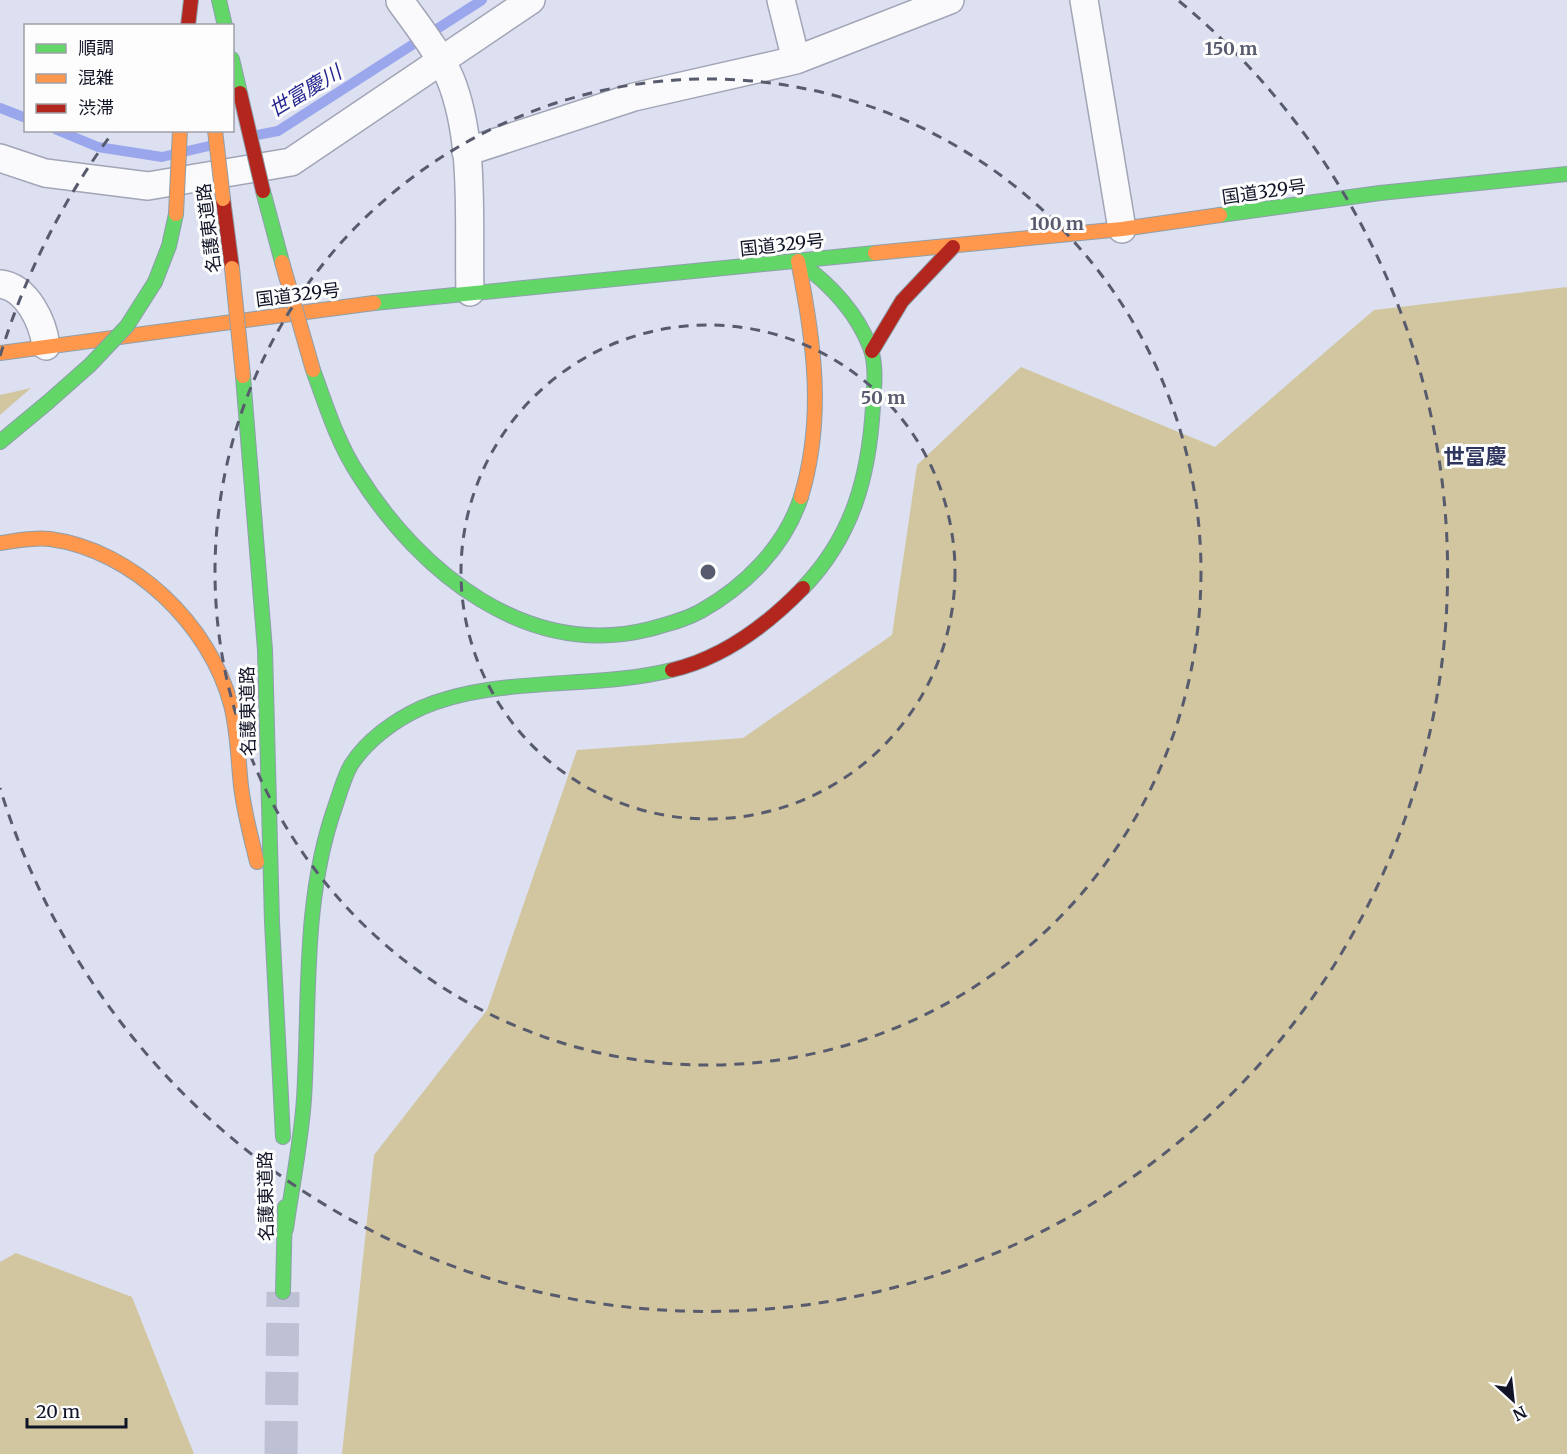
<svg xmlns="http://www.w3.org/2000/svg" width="1567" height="1454" viewBox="0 0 1567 1454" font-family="Merriweather,'Noto Sans JP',serif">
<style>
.green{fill:#d1c6a0}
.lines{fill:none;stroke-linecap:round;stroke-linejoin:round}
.stream{stroke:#9aa7ec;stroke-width:10}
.highway-tunnel{stroke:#bdc1d3;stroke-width:33;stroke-dasharray:33 16;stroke-linecap:butt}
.street-casing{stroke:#a1a5b6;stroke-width:30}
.fast-casing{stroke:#8e9fab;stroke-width:16}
.slow-casing{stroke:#8e9fab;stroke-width:16}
.jam-casing{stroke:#8e9fab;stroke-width:16}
.street{stroke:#fafafd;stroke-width:27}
.fast{stroke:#63d668;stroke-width:14}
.slow{stroke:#ff974d;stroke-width:14}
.jam{stroke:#b3261e;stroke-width:14}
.fast-bridge-casing{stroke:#8e9fab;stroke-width:16;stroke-linecap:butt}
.slow-bridge-casing{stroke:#8e9fab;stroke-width:16;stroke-linecap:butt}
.jam-bridge-casing{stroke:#8e9fab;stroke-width:16;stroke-linecap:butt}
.fast-bridge{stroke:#63d668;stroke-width:14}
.slow-bridge{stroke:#ff974d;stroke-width:14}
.jam-bridge{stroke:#b3261e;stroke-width:14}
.ring{fill:none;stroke:#575b6d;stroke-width:3;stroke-dasharray:10 8}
.labels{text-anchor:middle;stroke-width:6;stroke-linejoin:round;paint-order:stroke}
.street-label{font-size:18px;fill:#101426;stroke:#fdfdfd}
.water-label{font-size:20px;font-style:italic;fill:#272790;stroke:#fdfdfd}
.quarter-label{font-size:21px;font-weight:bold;fill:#2e365f;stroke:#fdfdfd}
.centre{fill:#575b6d;stroke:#fdfdfd;stroke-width:3}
.ring-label{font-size:18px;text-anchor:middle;font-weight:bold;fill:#575b6d;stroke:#fdfdfd;stroke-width:6;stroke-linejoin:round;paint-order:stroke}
</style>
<rect width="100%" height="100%" fill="#dce0f1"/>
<path class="green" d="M1567 287V1454H342L374 1155 487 1010 577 750 743 738 892 635 917 465 1021 367 1215 447 1374 310Z
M31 388 0 415V395Z
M16 1253 132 1297 194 1454H0V1262Z"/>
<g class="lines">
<path class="stream" d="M0 108 26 118
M57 130 98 147 162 157 213 145
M252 136 278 131 482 0"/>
<path class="highway-tunnel" d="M281 1454 283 1292"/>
<g class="street-casing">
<path id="street" d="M781 0 796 60
M1084 0 1122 229
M400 1C417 25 438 51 450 78 476 141 468 225 470 292
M466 152 634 97 796 60 950 0
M0 158 45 173 148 186 291 162 531 0
M0 284C27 287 43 322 46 346"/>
</g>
<g class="fast-casing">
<path id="fast" d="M219 0 225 26
M232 59 240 93
M263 191 282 262
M1220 215 1380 193 1567 174
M798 261C829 283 856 311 870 347 877 365 874 388 873 406 869 476 853 536 803 588
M155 282 169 246 176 214
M374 303 875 253
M313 370C326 405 337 442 358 474 420 573 528 660 650 629 668 624 685 620 701 611 745 586 785 547 801 497
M243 376 265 650 272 922 283 1137
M0 442 47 403
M286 1229C292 1186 301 1142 304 1099 310 1001 302 901 335 807 340 793 344 777 351 765 367 740 395 720 421 708 497 675 592 690 672 670
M283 1292 285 1207"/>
</g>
<g class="slow-casing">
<path id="slow" d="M875 253 1122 229 1220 215
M798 261C814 340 825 418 801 497
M0 353 374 303
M0 543C16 541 33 537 50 539 133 550 210 625 231 705 238 732 238 759 241 786 244 812 251 837 257 862"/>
</g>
<g class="jam-casing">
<path id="jam" d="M188 26 191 0
M223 199 232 268
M872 351 902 301 953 247
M672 670C723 658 766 626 803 588"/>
</g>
<use href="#street" class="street"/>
<use href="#fast" class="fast"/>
<use href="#slow" class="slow"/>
<use href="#jam" class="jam"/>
<g class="fast-bridge-casing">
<path id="fast-bridge" d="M47 403 90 365 127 326 155 282"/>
</g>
<g class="slow-bridge-casing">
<path id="slow-bridge" d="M215 130 223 199
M176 214 180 130
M282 262 313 370
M232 268 243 376"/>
</g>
<g class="jam-bridge-casing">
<path id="jam-bridge" d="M240 93 263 191"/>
</g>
<use href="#fast-bridge" class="fast-bridge"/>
<use href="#slow-bridge" class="slow-bridge"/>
<use href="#jam-bridge" class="jam-bridge"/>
</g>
<g class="ring">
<circle cx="708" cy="572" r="247"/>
<circle cx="708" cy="572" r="493"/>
<path d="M0 356A740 740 0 0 1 113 132M1179 1A740 740 0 1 1 0 788"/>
</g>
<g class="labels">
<g class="street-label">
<text transform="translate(1264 192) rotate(-8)" y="6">国道329号</text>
<text transform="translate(209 228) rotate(-97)" y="6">名護東道路</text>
<text transform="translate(782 245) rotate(-6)" y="6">国道329号</text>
<text transform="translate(298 295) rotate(-7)" y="6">国道329号</text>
<text transform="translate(248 711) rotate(-91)" y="6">名護東道路</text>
<text transform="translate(266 1196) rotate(-91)" y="6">名護東道路</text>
</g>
<g class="water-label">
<text transform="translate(305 91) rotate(-31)" y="7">世富慶川</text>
</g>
<g class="quarter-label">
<text x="1475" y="464">世冨慶</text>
</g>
</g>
<circle cx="708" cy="572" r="9" class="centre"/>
<g class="ring-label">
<text x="1231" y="55">150 m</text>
<text x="1057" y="230">100 m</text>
<text x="883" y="404">50 m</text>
</g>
<rect x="24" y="24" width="210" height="108" fill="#fdfdfd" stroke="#9ea0a7" stroke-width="1.5"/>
<rect x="36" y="44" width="30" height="9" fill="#63d668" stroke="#9ea0a7" stroke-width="1.5"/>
<text x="78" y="54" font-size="18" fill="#101426">順調</text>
<rect x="36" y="74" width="30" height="9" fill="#ff974d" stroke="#9ea0a7" stroke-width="1.5"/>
<text x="78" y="84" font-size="18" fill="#101426">混雑</text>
<rect x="36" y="104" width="30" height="9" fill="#b3261e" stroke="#9ea0a7" stroke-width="1.5"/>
<text x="78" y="114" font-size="18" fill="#101426">渋滞</text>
<g transform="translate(1513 1400) rotate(153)" stroke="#fdfdfd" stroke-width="4.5" paint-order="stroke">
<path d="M0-4.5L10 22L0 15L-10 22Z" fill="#101426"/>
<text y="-9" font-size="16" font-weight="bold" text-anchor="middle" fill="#101426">N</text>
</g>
<path d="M27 1418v9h99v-9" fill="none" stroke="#101426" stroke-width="3"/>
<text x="36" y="1418" font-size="18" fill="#101426" stroke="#fdfdfd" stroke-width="4.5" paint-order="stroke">20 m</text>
</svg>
